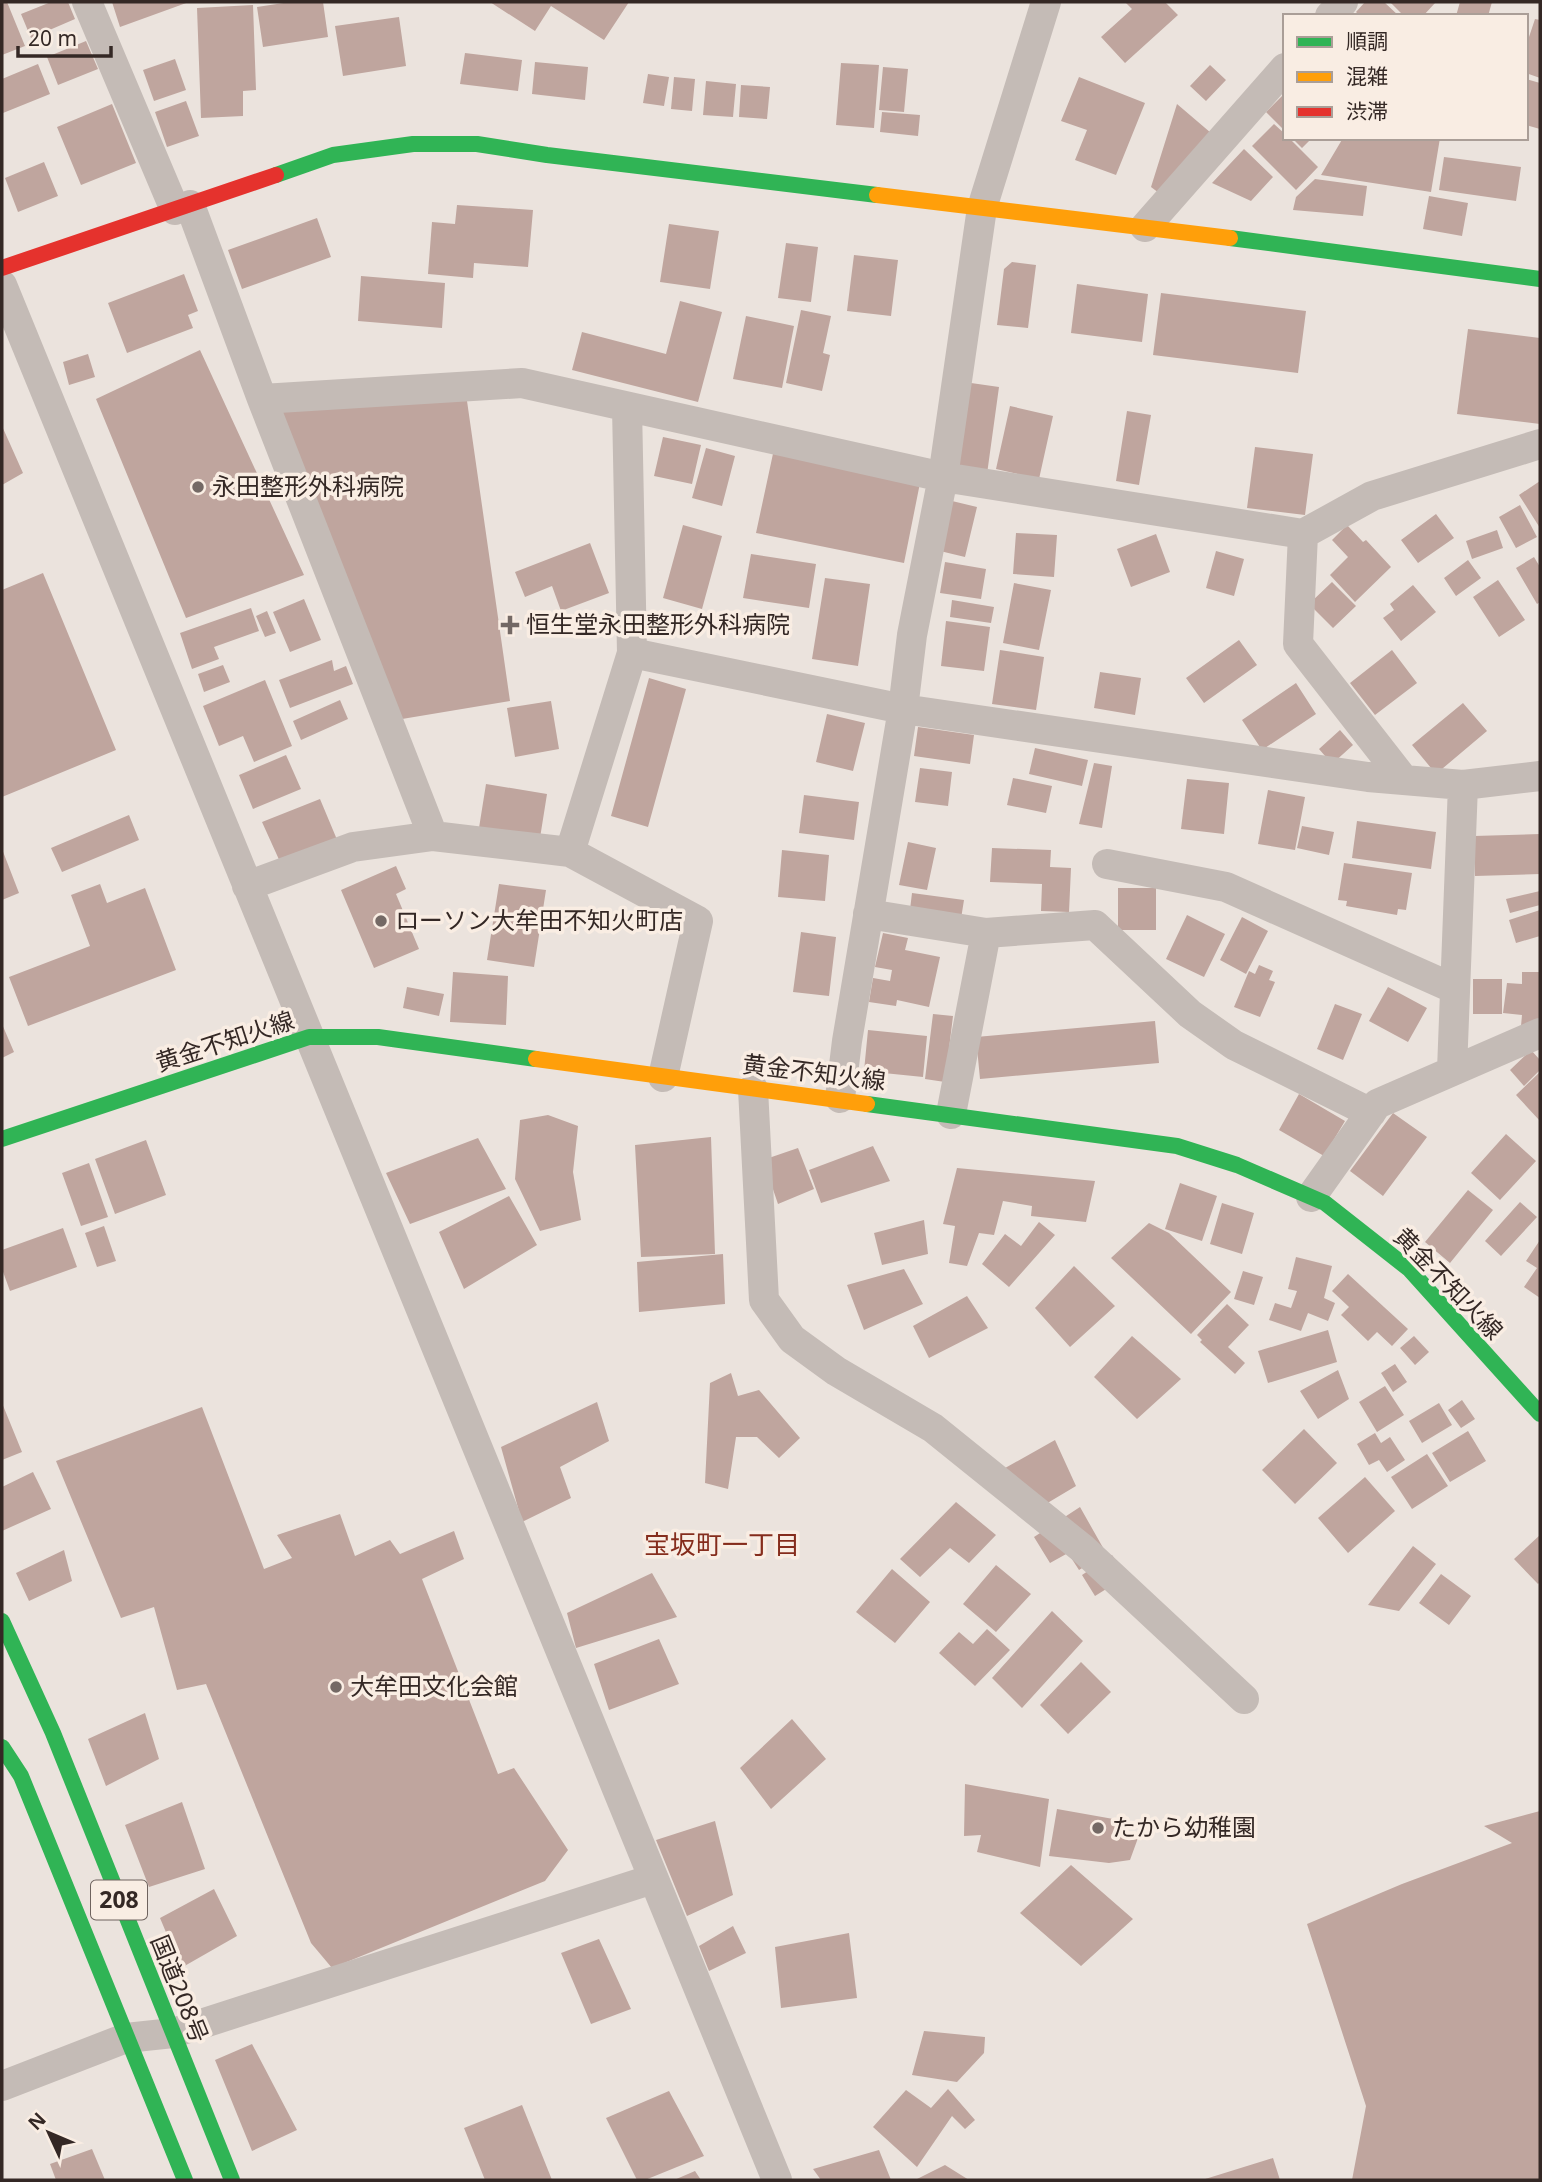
<svg xmlns="http://www.w3.org/2000/svg" width="1542" height="2182" viewBox="0 0 1542 2182" font-family="'Noto Sans','Noto Sans JP',sans-serif">
<style>
.building{fill:#bfa59e}
.lines{fill:none;stroke-linecap:round;stroke-linejoin:round}
.street{stroke:#c4bbb6;stroke-width:30}
.fast{stroke:#30b455;stroke-width:16}
.slow{stroke:#ff9f0a;stroke-width:16}
.jam{stroke:#e5322d;stroke-width:16}
.poi-dot{fill:#746965;stroke:#f9ede3;stroke-width:2.5}
.labels{text-anchor:middle;stroke-width:7;stroke-linejoin:round;paint-order:stroke}
.shield{fill:#f9ede3;stroke:#6f635e;stroke-width:2}
.shield-label{font-size:23px;font-weight:bold;fill:#342825}
.poi-label{font-size:24px;fill:#342825;stroke:#f9ede3;text-anchor:start}
.street-label{font-size:24px;fill:#342825;stroke:#f9ede3}
.neighbourhood-label{font-size:26px;fill:#852c1c;stroke:#f9ede3}
</style>
<rect width="100%" height="100%" fill="#ebe3dd"/>
<path class="building" d="M2 2H7L25 46 2 55Z
M51 2H68L75 19 31 38 21 14Z
M112 2H189L120 27Z
M290 2H323L328 37 263 47 257 7Z
M490 2H629L604 40 551 6 535 31Z
M1125 2H1165L1178 15 1125 63 1101 37 1132 9Z
M1365 2H1384L1399 16H1360L1356 12Z
M1390 2H1436L1423 16H1404Z
M1460 2H1492L1488 16H1456Z
M253 5 256 90 243 91V116L201 118 197 8Z
M399 17 406 66 343 76 335 26Z
M1535 19 1540 20V78L1526 73V46Z
M86 41 98 69 58 85 47 57Z
M465 53 522 60 518 91 460 84Z
M175 59 186 90 154 101 143 70Z
M535 62 588 67 585 100 532 94Z
M841 63 879 65 874 128 836 125Z
M38 64 50 94 3 113 2 79Z
M1210 65 1226 80 1206 101 1190 86Z
M883 67 908 69 904 112 879 110Z
M648 74 669 77 664 106 643 103Z
M674 77 695 79 692 111 671 109Z
M1079 77 1145 103 1116 175 1075 160 1087 130 1061 121Z
M1526 79 1540 83V129L1526 125Z
M706 81 736 84 733 117 703 115Z
M741 85 770 87 767 119 739 117Z
M1285 93V131L1266 112Z
M186 101 199 136 167 147 155 112Z
M112 104 136 163 81 185 57 127Z
M1177 104 1211 133 1159 193 1151 187Z
M882 112 920 115 918 136 880 132Z
M1274 124 1285 134V138H1289L1318 167 1296 190 1252 146Z
M1292 138H1312L1302 148Z
M1343 138H1440L1431 192 1321 175Z
M1244 149 1273 177 1251 201 1212 183Z
M1444 157 1521 167 1516 201 1439 190Z
M44 162 58 196 18 212 5 178Z
M1315 179 1367 186 1363 216 1293 210 1296 197Z
M1429 196 1468 203 1462 236 1423 229Z
M457 205 533 210 528 267 474 263 473 278 428 274 432 222 455 224Z
M317 218 331 257 242 289 228 250Z
M669 224 719 231 710 289 660 282Z
M786 243 818 247 811 302 778 298Z
M854 255 898 260 891 316 847 311Z
M1012 262 1036 265 1028 328 997 325 1004 269Z
M184 274 198 311 188 315 193 328 127 353 108 303Z
M361 276 445 283 442 328 358 321Z
M1077 284 1148 294 1142 342 1071 333Z
M1161 293 1306 311 1298 373 1153 355Z
M680 301 722 312 698 402 572 370 582 332 666 354Z
M801 310 831 316 823 353 830 355 822 391 786 383Z
M746 316 794 326 782 388 733 379Z
M1468 329 1540 338V424L1457 414Z
M200 350 304 575 186 618 96 399Z
M88 354 95 377 69 385 63 362Z
M971 383 999 387 987 474 958 470Z
M466 394 510 701 396 720 274 408Z
M1010 406 1053 416 1039 479 996 469Z
M1127 411 1151 415 1139 485 1116 481Z
M2 426 23 473 2 485Z
M663 437 701 445 692 484 654 476Z
M1255 447 1313 454 1305 515 1247 508Z
M706 448 735 456 722 506 692 498Z
M774 449 921 478 904 563 756 533Z
M1540 481V528L1519 495Z
M952 501 977 507 965 557 940 551Z
M1520 505 1537 537 1516 548 1499 517Z
M1436 514 1454 538 1418 563 1401 540Z
M683 525 722 536 702 609 663 598Z
M1347 525 1363 542 1366 540 1391 567 1355 602 1330 575 1348 557 1332 540Z
M1497 530 1503 548 1472 559 1466 541Z
M1016 533 1057 535 1054 577 1013 574Z
M1156 534 1170 572 1131 587 1117 549Z
M590 543 609 593 561 611 552 586 525 597 515 572Z
M1216 551 1244 559 1234 596 1206 588Z
M751 554 816 564 809 608 743 598Z
M1534 557 1540 567V602L1537 604 1516 568Z
M1468 560 1481 578 1456 596 1444 578Z
M945 562 986 569 981 599 940 593Z
M43 573 116 750 2 797V590Z
M825 578 870 584 858 666 812 659Z
M1498 580 1525 620 1499 637 1473 597Z
M1332 582 1356 606 1333 628 1309 604Z
M1014 583 1051 590 1039 650 1003 643Z
M1413 585 1436 612 1401 641 1383 618 1394 610 1390 604Z
M304 599 321 640 290 652 273 612Z
M952 600 994 607 991 623 950 617Z
M251 608 259 631 214 647 219 659 192 669 180 633Z
M267 611 276 633 265 637 256 616Z
M946 621 990 627 984 671 941 666Z
M1239 640 1257 665 1204 703 1186 678Z
M1000 650 1044 657 1036 710 992 704Z
M1392 650 1417 683 1375 715 1350 683Z
M332 660 334 671 346 666 353 684 290 708 279 680Z
M223 665 230 682 204 692 198 674Z
M1100 672 1141 678 1135 715 1094 708Z
M649 678 686 689 648 827 611 816Z
M265 680 292 746 254 762 243 736 219 746 203 706Z
M1296 683 1316 714 1262 750 1242 720Z
M340 700 348 719 301 740 293 721Z
M551 701 559 749 515 757 507 708Z
M1463 703 1487 731 1436 774 1412 745Z
M827 714 865 723 853 771 816 762Z
M918 727 974 735 970 764 914 756Z
M1340 730 1353 745 1332 764 1319 749Z
M1035 748 1088 760 1082 786 1029 774Z
M286 755 301 789 253 809 239 775Z
M1094 763 1112 766 1102 828 1079 824Z
M920 768 952 772 948 806 915 802Z
M1013 778 1052 786 1046 813 1007 805Z
M1187 779 1229 783 1224 834 1181 829Z
M486 784 547 794 540 838 479 828Z
M1268 790 1305 797 1295 850 1258 844Z
M804 795 859 802 854 840 799 833Z
M320 799 338 842 281 864 262 822Z
M129 815 139 840 62 872 51 848Z
M1357 821 1436 832 1431 869 1352 858Z
M1302 826 1334 832 1329 855 1297 848Z
M1540 834V874L1475 876 1474 836Z
M908 842 936 848 927 890 899 885Z
M992 848 1051 850 1050 867 1071 868 1069 912 1041 911 1042 884 990 882Z
M2 849 19 893 2 900Z
M782 850 829 855 825 901 778 897Z
M1344 863 1412 873 1406 910 1398 909 1397 915 1346 906 1347 901 1338 900Z
M396 866 406 889 396 894 419 949 374 968 341 890Z
M100 884 107 903 145 888 176 970 28 1026 9 977 90 946 71 895Z
M499 884 546 890 534 967 487 960Z
M1118 888H1156V930H1118Z
M1540 891V905L1510 913 1506 899Z
M912 893 964 900 960 925 909 918Z
M1540 910V936L1516 943 1509 920Z
M1187 915 1225 934 1204 977 1166 959Z
M1242 917 1268 931 1246 974 1220 960Z
M801 932 836 937 829 996 793 992Z
M883 933 908 938 905 950 940 957 929 1007 897 1000 896 1006 869 1002 873 978 890 981 892 970 875 967Z
M1259 965 1273 971 1269 980 1275 982 1260 1017 1234 1007 1249 971 1255 974Z
M453 972 508 976 506 1025 450 1022Z
M1522 972H1540V1026H1521L1522 1015 1503 1013 1507 983 1522 984Z
M1473 979H1502V1014H1473Z
M407 987 444 994 439 1016 403 1008Z
M1388 987 1427 1008 1408 1042 1369 1021Z
M1335 1004 1362 1014 1343 1060 1317 1049Z
M933 1014 953 1016 945 1082 925 1079Z
M1155 1021 1159 1063 980 1079 976 1037Z
M2 1024 14 1052 2 1058Z
M868 1030 927 1036 923 1077 864 1071Z
M1531 1050 1540 1060V1070L1524 1086 1510 1070Z
M1540 1072V1121L1516 1095Z
M1299 1094 1345 1121 1324 1156 1279 1130Z
M1393 1113 1427 1137 1383 1196 1350 1171Z
M548 1115 578 1126 573 1172 581 1220 540 1231 515 1179 520 1120Z
M1506 1134 1536 1161 1500 1200 1471 1173Z
M711 1137 715 1254 641 1257 635 1145Z
M478 1138 506 1189 410 1224 386 1173Z
M146 1140 166 1195 115 1214 95 1159Z
M873 1146 890 1181 821 1203 809 1170Z
M798 1148 814 1189 778 1204 763 1160Z
M89 1163 108 1217 81 1226 62 1173Z
M957 1168 1095 1181 1086 1222 1031 1216 1032 1206 1003 1201 994 1235 979 1233 967 1266 949 1263 955 1226 943 1224Z
M1180 1183 1217 1196 1202 1241 1165 1229Z
M1468 1190 1493 1210 1450 1263 1425 1242Z
M509 1196 537 1245 464 1289 439 1232Z
M1520 1202 1537 1217 1501 1256 1485 1241Z
M1222 1203 1254 1213 1242 1254 1210 1244Z
M924 1220 928 1254 882 1265 874 1233Z
M1039 1222 1055 1235 1009 1287 982 1264 1005 1234 1021 1246Z
M1149 1223 1169 1233 1231 1292 1191 1334 1111 1258Z
M104 1226 116 1261 97 1267 85 1233Z
M63 1228 77 1267 10 1291 2 1269V1250Z
M1540 1240V1298L1524 1287 1537 1268 1526 1261Z
M723 1254 725 1304 639 1312 637 1262Z
M1296 1257 1332 1266 1324 1298 1335 1303 1328 1321 1308 1313 1301 1331 1269 1320 1275 1303 1291 1308 1297 1291 1288 1289Z
M1074 1266 1115 1306 1070 1347 1035 1308Z
M904 1269 923 1304 864 1330 847 1285Z
M1243 1271 1263 1277 1254 1305 1234 1299Z
M1348 1274 1408 1329 1392 1346 1377 1332 1368 1341 1341 1315 1349 1307 1332 1291Z
M967 1296 988 1328 929 1358 913 1326Z
M1227 1304 1249 1325 1228 1347 1245 1363 1235 1374 1200 1342 1202 1340 1197 1335Z
M1328 1330 1337 1362 1268 1383 1258 1351Z
M1132 1336 1181 1379 1137 1419 1094 1377Z
M1414 1336 1429 1352 1415 1365 1400 1348Z
M1395 1364 1407 1382 1393 1392 1381 1373Z
M1338 1370 1349 1399 1318 1419 1300 1391Z
M731 1373 738 1396 759 1390 800 1438 779 1458 757 1437H736L728 1489 705 1483 710 1383Z
M1385 1386 1404 1415 1377 1432 1359 1402Z
M1462 1400 1475 1419 1461 1428 1448 1410Z
M597 1402 609 1441 560 1467 571 1498 522 1522 501 1447Z
M2 1403 22 1452 2 1460Z
M1439 1403 1452 1425 1422 1443 1409 1421Z
M202 1407 264 1569 292 1558 277 1535 340 1514 355 1556 390 1540 400 1554 454 1531 464 1559 422 1579 498 1774 514 1768 568 1850 545 1881 332 1968 311 1943 206 1684 177 1690 154 1607 121 1618 56 1461Z
M1304 1429 1337 1463 1295 1504 1262 1470Z
M1468 1431 1486 1461 1450 1482 1432 1453Z
M1375 1433 1381 1443 1390 1437 1405 1460 1387 1472 1379 1460 1369 1465 1357 1444Z
M1055 1440 1076 1486 1024 1517 998 1472Z
M1427 1454 1448 1486 1412 1509 1391 1477Z
M33 1472 51 1509 2 1531V1487Z
M1365 1477 1395 1511 1348 1553 1318 1518Z
M956 1502 996 1535 969 1563 950 1548 920 1577 900 1559Z
M1080 1507 1106 1553 1079 1570 1068 1553 1050 1563 1034 1537Z
M1540 1535V1582L1538 1584 1514 1559Z
M1413 1546 1436 1564 1399 1611 1368 1605Z
M64 1550 72 1581 29 1601 16 1573Z
M1112 1555 1127 1576 1095 1596 1082 1575Z
M996 1565 1031 1594 996 1632 963 1604Z
M892 1569 930 1602 895 1643 856 1612Z
M652 1573 677 1617 576 1648 567 1613Z
M1441 1574 1471 1596 1449 1625 1419 1603Z
M1052 1611 1083 1641 1022 1708 992 1678Z
M987 1629 1010 1650 975 1686 939 1653 959 1632 973 1644Z
M659 1639 679 1684 609 1710 594 1664Z
M1081 1662 1111 1692 1068 1734 1040 1705Z
M145 1713 159 1759 106 1786 88 1739Z
M792 1719 826 1759 771 1809 740 1768Z
M965 1784 1049 1799 1040 1867 977 1852 981 1835 964 1836Z
M182 1802 205 1869 149 1887 125 1825Z
M1057 1809 1119 1820V1831L1138 1838 1130 1860 1109 1863 1049 1856Z
M1540 1811V2180H1352L1366 2106 1307 1924 1402 1884 1512 1843 1484 1826Z
M715 1821 733 1895 687 1916 656 1840Z
M1071 1865 1133 1919 1081 1966 1020 1913Z
M214 1889 237 1936 181 1968 160 1918Z
M733 1926 746 1953 709 1971 699 1946Z
M849 1933 857 1998 781 2008 775 1947Z
M599 1939 631 2009 591 2024 561 1953Z
M924 2031 985 2037 984 2053 957 2082 912 2075Z
M252 2044 297 2130 252 2151 215 2060Z
M948 2089 975 2120 965 2129 952 2116 917 2167 873 2127 906 2090 931 2108Z
M669 2091 704 2156 645 2180H637L606 2118Z
M522 2105 552 2180H485L464 2128Z
M92 2149 105 2180H56L50 2164Z
M879 2150 891 2180H821L813 2169Z
M1273 2158 1280 2180H1202Z
M945 2165 969 2180H915Z
M695 2171 701 2180H674Z"/>
<g class="lines">
<path class="street" d="M87 2 175 210
M1330 16 1343 2
M190 205 262 399 522 383 943 477 1303 534 1372 496 1540 444
M1145 227 1285 68
M2 285 777 2180
M262 399 433 836
M1303 534 1298 644 1404 780
M632 653 903 709 1368 777 1463 785 1540 776
M570 852 632 653 627 407
M1107 864 1226 887 1455 989
M247 886 353 847 433 836 570 852 698 921 663 1077
M868 914 986 933 1095 925 1190 1014 1234 1045 1371 1113
M1452 1070 1463 785
M753 1089 764 1300 792 1339 836 1371 933 1428 1083 1549 1244 1699
M840 1098 847 1041 903 709 912 635 943 477 982 208 1046 2
M951 1114 986 933
M1311 1197 1377 1104 1540 1033
M2 2086 126 2038 173 2033 653 1879"/>
<path class="fast" d="M276 175 333 155 413 144H477L547 155 877 195
M1230 238 1540 279
M867 1104 1177 1146 1237 1165 1325 1203 1409 1269 1540 1414
M2 1139 309 1037H378L536 1059
M2 1621 53 1733 232 2180
M2 1747 21 1776 185 2180"/>
<path class="slow" d="M877 195 1230 238
M536 1059 867 1104"/>
<path class="jam" d="M2 268 276 175"/>
</g>
<g class="poi-dot">
<circle cx="198" cy="487" r="7"/>
<path d="M506.5 614.5h7v7h7v7h-7v7h-7v-7h-7v-7h7z"/>
<circle cx="381" cy="921" r="7"/>
<circle cx="336" cy="1687" r="7"/>
<circle cx="1098" cy="1828" r="7"/>
</g>
<g class="labels">
<rect class="shield" x="91" y="1880.5" width="56" height="39" rx="5"/>
<g class="shield-label">
<text x="119" y="1908">208</text>
</g>
<g class="poi-label">
<text x="212" y="495">永田整形外科病院</text>
<text x="526" y="633">恒生堂永田整形外科病院</text>
<text x="395" y="929">ローソン大牟田不知火町店</text>
<text x="350" y="1695">大牟田文化会館</text>
<text x="1112" y="1836">たから幼稚園</text>
</g>
<g class="street-label">
<text transform="translate(225 1042) rotate(-18)" y="8">黄金不知火線</text>
<text transform="translate(814 1073) rotate(7)" y="8">黄金不知火線</text>
<text transform="translate(1448 1284) rotate(46)" y="8">黄金不知火線</text>
<text transform="translate(179 1989) rotate(68)" y="8">国道208号</text>
</g>
<g class="neighbourhood-label">
<text x="722" y="1554">宝坂町一丁目</text>
</g>
</g>
<rect width="1542" height="2182" fill="none" stroke="#342825" stroke-width="7"/>
<rect x="1283" y="14" width="245" height="126" fill="#f9ede3" stroke="#aa9e97" stroke-width="2"/>
<rect x="1297" y="37" width="35" height="10" fill="#30b455" stroke="#aa9e97" stroke-width="2"/>
<text x="1346" y="49" font-size="21" fill="#342825">順調</text>
<rect x="1297" y="72" width="35" height="10" fill="#ff9f0a" stroke="#aa9e97" stroke-width="2"/>
<text x="1346" y="84" font-size="21" fill="#342825">混雑</text>
<rect x="1297" y="107" width="35" height="10" fill="#e5322d" stroke="#aa9e97" stroke-width="2"/>
<text x="1346" y="119" font-size="21" fill="#342825">渋滞</text>
<g transform="translate(49 2133) rotate(314)" stroke="#f9ede3" stroke-width="5" paint-order="stroke">
<path d="M0-5L12 26L0 18L-12 26Z" fill="#342825"/>
<text y="-10" font-size="19" font-weight="bold" text-anchor="middle" fill="#342825">N</text>
</g>
<path d="M18 46v10h93v-10" fill="none" stroke="#342825" stroke-width="3.5"/>
<text x="28" y="46" font-size="21" fill="#342825" stroke="#f9ede3" stroke-width="5" paint-order="stroke">20 m</text>
</svg>
